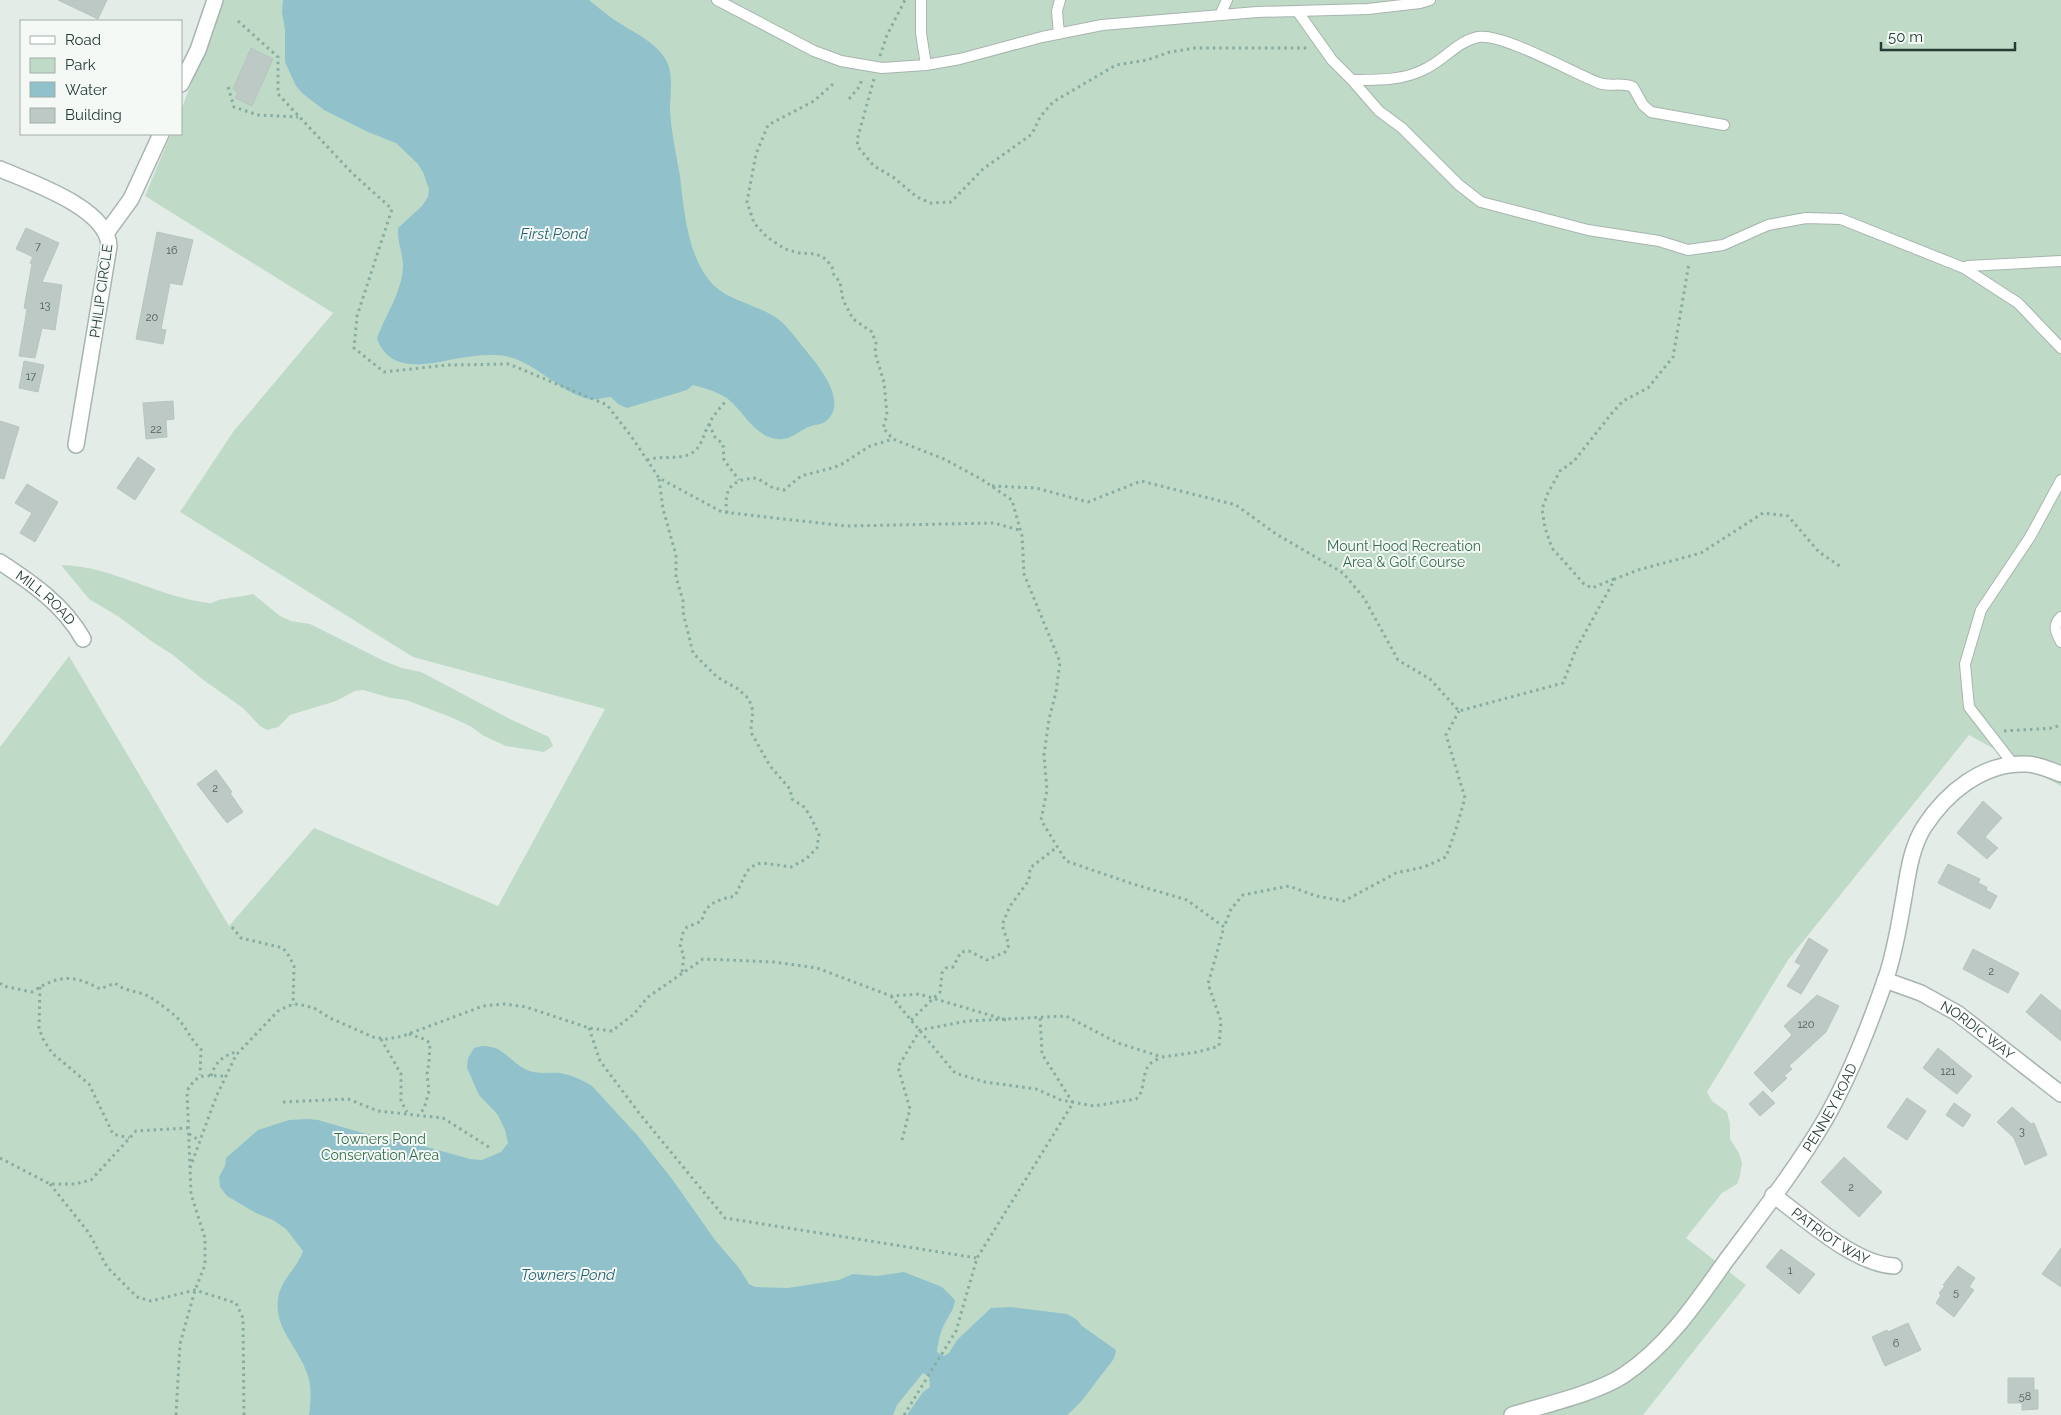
<svg xmlns="http://www.w3.org/2000/svg" width="2061" height="1415" viewBox="0 0 2061 1415" font-family="Raleway,sans-serif">
<style>
.green{fill:#bfdbc7}
.water{fill:#91c1cb}
.building{fill:#bcc9c4;stroke:#b7c5bf}
.lines{fill:none;stroke-linecap:round;stroke-linejoin:round}
.lane-casing{stroke:#a7b4af;stroke-width:12}
.street-casing{stroke:#a7b4af;stroke-width:18}
.path{stroke:#87aca2;stroke-width:3;stroke-dasharray:2.5 4;stroke-linecap:butt}
.lane{stroke:#fff;stroke-width:10}
.street{stroke:#fff;stroke-width:15}
.labels{text-anchor:middle;stroke-width:4;stroke-linejoin:round;paint-order:stroke}
.number-label{font-size:11px;fill:#4b5f5a}
.street-label{font-size:14px;fill:#253c36;stroke:#f4f9f6}
.park-label{font-size:14px;fill:#336e4c;stroke:#f4f9f6}
.water-label{font-size:15px;font-style:italic;fill:#256372;stroke:#f4f9f6}
</style>
<rect width="100%" height="100%" fill="#e4ece8"/>
<path class="green" d="M224 0H2061V786L1969 735 1788 960 1707 1092 1712 1101 1727 1112 1730 1124V1139L1739 1153 1742 1163 1740 1176 1737 1184 1722 1193 1686 1238 1746 1285 1643 1415H0V747L69 656 229 926 314 828 498 906 605 709 413 657 180 512 233 432 333 313 145 196 171 134H181V110Z
M61 565C113 566 157 597 209 603 212 604 215 601 219 600 230 597 242 597 253 594L280 616 291 621 310 624 384 661 402 668 421 672 512 720 549 737 553 746 544 752 506 746 484 736 470 726 448 716 406 700 391 698 363 690 355 691 336 701 290 715 278 727 267 730 260 726 243 708 202 679 173 655 154 643 119 617 89 599Z"/>
<path class="water" d="M283 0H589C598 7 607 15 616 21 633 32 656 42 666 60 674 74 670 94 670 109 671 131 676 153 680 176 684 210 687 252 709 280 725 301 758 304 778 319 788 327 795 337 803 347 816 363 851 402 825 422 821 425 816 424 811 426 800 430 790 441 777 439 754 436 744 412 728 399 718 392 705 388 693 385L687 390 627 408 618 404 611 397C604 397 595 401 589 399 553 390 531 354 492 355 478 355 463 357 449 360 422 366 389 371 377 339 385 315 402 293 403 266 403 253 397 242 398 228L422 206 428 197 429 189 423 172 417 163 396 143 368 132 324 110 302 93 296 86 285 62V30L282 12Z
M482 1046C504 1046 508 1060 525 1069 536 1075 548 1072 560 1073 572 1075 582 1080 592 1086L638 1136 672 1179 715 1240 739 1268 749 1284 755 1287 788 1288 839 1280 853 1274 877 1276 904 1272 942 1287 955 1300C954 1310 949 1315 945 1323 940 1332 938 1343 937 1352L944 1356 949 1353 957 1340 991 1308 1011 1307 1067 1314 1076 1319 1082 1326 1116 1350C1115 1361 1109 1364 1103 1373 1091 1388 1082 1403 1067 1415H907L923 1392 930 1387 929 1377 923 1373 897 1405 893 1415H309C311 1401 312 1386 307 1373 298 1347 274 1328 278 1299 280 1280 297 1269 303 1251L286 1229 273 1220 256 1213 227 1196 220 1187 219 1177 225 1166 226 1158 258 1130 289 1120 308 1119 318 1120 363 1133 394 1140 405 1141 470 1159 482 1160 501 1152 508 1143 505 1130 498 1115 479 1095 467 1068 468 1058 474 1048Z"/>
<path class="building" d="M58 0H107L98 19Z
M251 48 273 59 252 106 235 98 238 92 233 89Z
M26 228 59 243 42 282 62 285 55 330 42 328 35 358 19 356 27 309 24 308 32 264 30 263 33 257 16 249Z
M157 232 193 240 182 285 170 283 161 329 166 330 163 344 136 339Z
M24 361 44 365 38 392 19 388Z
M173 401 174 419 166 420 167 437 146 439 143 403Z
M0 421 19 427 4 479 0 478Z
M138 457 155 469 135 500 117 488Z
M27 484 58 502 35 542 20 533 32 513 15 503Z
M216 770 232 792 230 793 243 812 227 823 197 784Z
M1983 801 2002 818 1985 837 1998 848 1987 859 1957 833Z
M1948 864 1980 879 1978 883 1987 887 1986 890 1997 896 1990 909 1938 883Z
M1809 938 1828 950 1801 994 1787 986 1801 965 1795 962Z
M1973 949 2019 973 2008 993 1963 969Z
M2041 994 2061 1011V1041L2026 1012Z
M1817 995 1839 1006 1826 1032 1789 1066 1792 1069 1784 1076 1787 1078 1772 1092 1754 1073 1792 1035 1784 1026Z
M1938 1048 1972 1076 1957 1094 1923 1068Z
M1763 1091 1775 1103 1760 1116 1749 1104Z
M1907 1098 1926 1111 1907 1140 1887 1127Z
M1954 1103 1971 1115 1963 1127 1946 1115Z
M2012 1107 2031 1124 2034 1123 2047 1155 2025 1165 2014 1138 1997 1122Z
M1844 1157 1882 1192 1859 1217 1821 1182Z
M2061 1248V1287L2042 1274Z
M1781 1249 1815 1274 1799 1294 1766 1267Z
M1958 1266 1975 1278 1969 1287 1974 1290 1954 1317 1936 1303 1941 1295 1939 1293 1945 1286 1943 1285Z
M1908 1323 1921 1350 1885 1366 1872 1337 1887 1330 1888 1332Z
M2008 1378H2034V1390H2038V1409L2022 1410V1403H2008Z"/>
<g class="lines">
<g class="lane-casing">
<path id="lane" d="M717 0 814 51 841 61 882 68 926 65 960 59 1042 37 1102 25 1257 12 1368 9 1420 3 1430 0
M921 0V33L926 65
M1298 12 1332 60 1352 80C1377 80 1404 81 1427 68 1445 59 1458 41 1478 37 1503 33 1573 73 1599 83 1610 87 1622 82 1633 87L1643 105 1651 112 1724 125
M1220 15 1227 0
M1059 34 1057 11 1060 0
M1352 80 1379 111 1402 128 1459 185 1481 202 1588 230 1659 241 1688 250 1723 245 1768 225 1806 218 1841 219 1964 268 2018 303 2061 348
M1964 268 1968 266 2061 261
M2061 617C2052 625 2056 633 2061 642
M2013 764 1969 707 1965 664 1981 610 2030 537 2061 480"/>
</g>
<g class="street-casing">
<g id="street">
<path d="M181 84 198 50 215 0"/>
<path d="M0 169C30 182 108 208 109 246L76 445"/>
<path d="M107 232 131 199 161 134"/>
<path id="s1" d="M0 562C32 583 64 605 83 639"/>
<path id="s2" d="M1885 980 1921 993 1957 1013 2061 1094"/>
<path id="s3" d="M1773 1195C1806 1219 1854 1264 1894 1266"/>
<path id="s4" d="M1512 1415C1544 1405 1597 1393 1624 1375 1667 1346 1696 1303 1725 1262 1760 1215 1797 1168 1826 1118 1850 1076 1870 1024 1886 978 1895 952 1899 925 1904 897 1908 873 1911 848 1924 827 1946 793 1983 762 2026 764 2038 764 2050 770 2061 774"/>
</g>
</g>
<path class="path" d="M238 21 278 57V94L352 173 392 209 357 316 354 348 384 372 447 365 509 364 607 405 631 436 659 478 722 512 846 526 994 523 1019 530
M880 56 887 35 905 0
M874 79 857 140 858 147 874 166 893 177 917 197 930 203 951 202 983 169 1032 134 1040 117 1053 102 1116 65 1147 60 1170 52 1195 48H1307
M833 84 814 101 768 125 756 154 747 202 754 223 767 237 785 249 799 253 816 254 826 259 832 267 834 275 840 282 843 300 853 319 872 332 876 343 875 353 884 382 887 415 883 428 893 439 944 459 981 479 1012 500 1022 536 1024 574 1060 662 1056 692 1049 719 1044 755 1047 790 1041 820 1066 861 1133 884 1187 900 1224 927 1231 909 1243 895 1289 886 1316 896 1344 901 1396 873 1424 867 1446 857 1456 829 1465 798 1446 735 1459 711
M228 87 234 107 258 115 298 117
M849 99 860 86 862 78
M709 424 715 437 723 444 724 460 739 480
M647 460C661 455 677 460 690 454 702 448 703 435 709 424 713 416 719 409 725 402
M659 479 663 509 676 555V577L683 601V612L693 653 717 677 738 689 749 699 753 711 751 727 752 734 770 766 790 789 792 799 804 807 809 814 819 834 817 848 806 859 791 867 763 863 756 864 747 871 735 896C719 900 705 902 702 921L687 927 683 933 680 947 684 955 682 972
M992 486 1036 488 1088 502 1141 481 1236 505 1276 534 1343 573 1364 598 1398 660 1430 679 1459 711 1563 683 1576 649 1615 579 1638 570 1701 553 1763 513 1788 516 1819 552 1841 567
M727 513C723 487 733 479 757 478L773 488 784 490 801 476 832 468 842 464 870 446 893 439
M1614 579 1592 588 1584 584 1552 548 1545 528 1542 509 1548 493 1560 471 1574 461 1612 413 1623 401 1648 388 1673 357 1689 263
M2004 731 2054 728 2061 724
M232 927 241 938 283 948 289 956 294 966 293 1005
M0 983 3 986 32 992C58 975 73 974 100 989L115 983C126 993 141 990 153 999 159 1003 177 1016 180 1021 188 1031 191 1040 201 1049L200 1075
M40 987 39 1028 43 1039 52 1053 89 1084 113 1134 129 1138
M891 996 955 1073 985 1082 1036 1089 1061 1100 1094 1106 1136 1099C1146 1091 1141 1073 1150 1064 1153 1061 1158 1059 1161 1057
M911 1020 940 992 942 973 946 968 953 967 961 952 969 951 987 960 1005 952 1009 945 1002 925 1010 906 1029 880 1030 868 1057 847
M589 1028 600 1061 639 1113 725 1218 977 1258
M409 1034 424 1039 430 1043 429 1063 427 1074 429 1091 424 1109 419 1114
M381 1039 401 1074V1101L407 1112
M211 1076C216 1060 224 1056 238 1051
M283 1102 348 1099 378 1111 443 1118 492 1149
M189 1134 200 1141
M902 1140 910 1109 898 1067 920 1030 967 1021 1066 1016 1118 1043 1162 1057 1198 1052 1219 1046 1221 1021 1208 984 1224 927
M0 1158 50 1184H75L91 1180 136 1131 188 1128
M190 1168 216 1097 236 1055 278 1011 288 1006 298 1004 314 1008 330 1018 373 1037 387 1039 403 1036 483 1006 504 1004 526 1007 589 1028 612 1031 634 1014 648 997 703 959 774 962 817 968 891 996 919 994 1006 1020
M50 1184 89 1233 107 1267 137 1297 151 1301 195 1290 236 1303 243 1318 244 1415
M176 1415 180 1344 195 1290 205 1265V1238L191 1194 187 1091C198 1072 204 1076 225 1076
M904 1415 956 1331 977 1258 1073 1103 1042 1054 1040 1016"/>
<use href="#lane" class="lane"/>
<use href="#street" class="street"/>
</g>
<g class="labels">
<g class="number-label">
<text x="38" y="250">7</text>
<text x="172" y="254">16</text>
<text x="45" y="309">13</text>
<text x="152" y="321">20</text>
<text x="31" y="380">17</text>
<text x="156" y="433">22</text>
<text x="215" y="792">2</text>
<text x="1991" y="975">2</text>
<text x="1806" y="1028">120</text>
<text x="1948" y="1075">121</text>
<text x="2022" y="1135">3</text>
<text x="1851" y="1191">2</text>
<text x="1790" y="1274">1</text>
<text x="1956" y="1296">5</text>
<text x="1896" y="1347">6</text>
<text x="2025" y="1400">58</text>
</g>
<g class="street-label">
<text transform="translate(101 291) rotate(-82)" y="5">PHILIP CIRCLE</text>
<text dy="5" stroke="none"><textPath href="#s1" startOffset="58">MILL ROAD</textPath></text>
<text dy="5" stroke="none"><textPath href="#s2" startOffset="106">NORDIC WAY</textPath></text>
<text dy="5" stroke="none"><textPath href="#s4" startOffset="459">PENNEY ROAD</textPath></text>
<text dy="5" stroke="none"><textPath href="#s3" startOffset="71">PATRIOT WAY</textPath></text>
</g>
<g class="park-label">
<text x="1404" y="551">Mount Hood Recreation<tspan x="1404" dy="16">Area &amp; Golf Course</tspan></text>
<text x="380" y="1144">Towners Pond<tspan x="380" dy="16">Conservation Area</tspan></text>
</g>
<g class="water-label">
<text x="554" y="239">First Pond</text>
<text x="568" y="1280">Towners Pond</text>
</g>
</g>
<rect x="20" y="20" width="162" height="115" fill="#f4f9f6" stroke="#a1ada9"/>
<rect x="30" y="36" width="25" height="8" fill="#ffffff" stroke="#a1ada9"/>
<text x="65" y="45" font-size="15" fill="#253c36">Road</text>
<rect x="30" y="58" width="25" height="15" fill="#bfdbc7" stroke="#a1ada9"/>
<text x="65" y="70" font-size="15" fill="#253c36">Park</text>
<rect x="30" y="82" width="25" height="15" fill="#91c1cb" stroke="#a1ada9"/>
<text x="65" y="95" font-size="15" fill="#253c36">Water</text>
<rect x="30" y="108" width="25" height="15" fill="#bcc9c4" stroke="#a1ada9"/>
<text x="65" y="120" font-size="15" fill="#253c36">Building</text>
<path d="M1881 42v8h134v-8" fill="none" stroke="#253c36" stroke-width="2.5"/>
<text x="1888" y="42" font-size="15" fill="#253c36" stroke="#f4f9f6" stroke-width="4" paint-order="stroke">50 m</text>
</svg>
